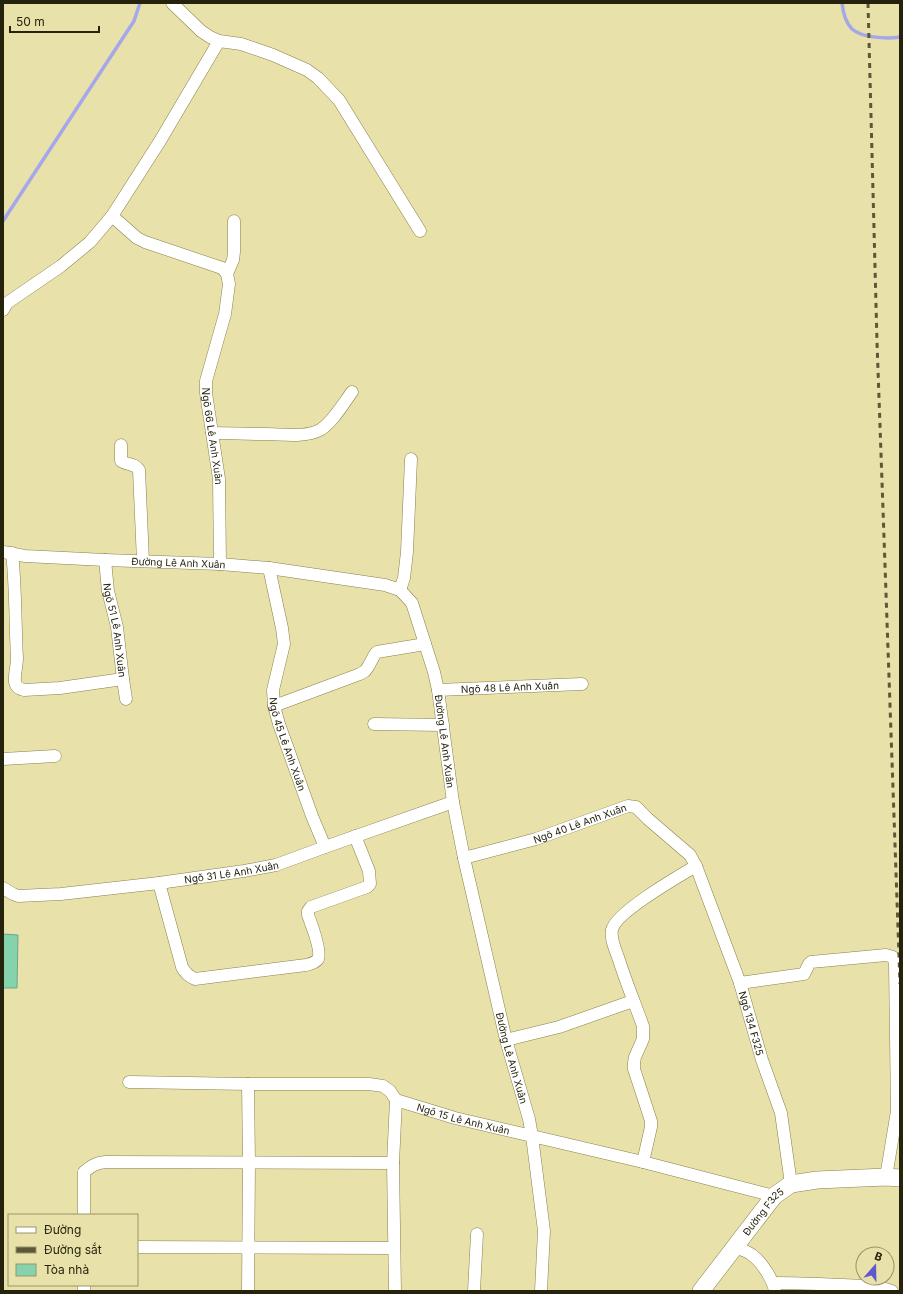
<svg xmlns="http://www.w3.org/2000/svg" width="903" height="1294" viewBox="0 0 903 1294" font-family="Inter,sans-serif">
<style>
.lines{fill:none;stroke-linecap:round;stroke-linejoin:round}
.stream{stroke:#a4a8eb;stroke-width:3.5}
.building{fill:#85d3ac;stroke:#6ca488}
.street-casing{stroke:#88814c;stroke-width:13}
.secondary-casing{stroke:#88814c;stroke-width:18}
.street{stroke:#fff;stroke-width:12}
.secondary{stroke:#fff;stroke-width:17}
.rail{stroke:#5b5738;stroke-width:3;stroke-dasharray:5 5;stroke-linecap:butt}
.labels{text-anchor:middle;stroke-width:3;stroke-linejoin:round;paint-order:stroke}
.street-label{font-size:10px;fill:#26230d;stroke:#e8e1a9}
</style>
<rect width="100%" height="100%" fill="#e8e1a9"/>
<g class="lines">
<path class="stream" d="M842 3C843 12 845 22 852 29 862 38 887 39 900 37
M3 221 134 21 140 3"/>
</g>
<path class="building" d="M3 934 18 935 17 988H3Z"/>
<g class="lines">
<g class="street-casing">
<g id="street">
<path d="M172 3 201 31 210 37 219 41 241 44 273 55 307 70 318 78 339 100 420 231"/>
<path id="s1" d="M112 216 137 238 145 242 222 268 227 274 229 284 225 314 206 381V393L219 479 220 564"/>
<path d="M227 274 233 260 234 252V221"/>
<path d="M3 310 7 303 61 266 90 242 112 216 160 141 219 41"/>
<path d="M212 433C230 433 247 434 265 434 282 434 304 438 320 430 333 422 343 404 352 392"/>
<path d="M121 445V461C127 465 135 463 139 470L143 561"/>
<path id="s2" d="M3 552 25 556 105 560 220 564 269 568 385 585 400 590 412 603 434 672 438 690 453 802 464 858 506 1040 529 1119 532 1136 544 1231 541 1291"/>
<path d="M12 553C16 588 15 623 17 658 17 666 14 675 15 682 16 687 19 689 24 690L60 688 123 679"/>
<path id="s3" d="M105 560 108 591 117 627 123 679 126 699"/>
<path id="s4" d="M269 568 282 628 284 644 273 690 274 706 279 724 312 816 325 847"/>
<path d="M400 590 404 578 407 552 411 459"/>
<path id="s5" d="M438 690 582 684"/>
<path d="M274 706 360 674 365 671 368 667 375 654 377 652 425 644"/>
<path d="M374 724 443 725"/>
<path d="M3 759 55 756"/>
<path id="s6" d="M464 858 536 839 628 806 636 807 648 819 690 855 696 866 740 983 762 1060 781 1113 791 1184"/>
<path d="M159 883 182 967C185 973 188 976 195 979L306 965C311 964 315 963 318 959 322 952 311 923 308 915V911L311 907 367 887 370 884 369 871 355 836"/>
<path id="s7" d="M3 888 13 894 18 896 61 894 159 883 244 871 276 865 325 847 453 802"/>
<path d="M740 983 804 974 809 964 811 962 886 955 893 957 895 963 897 1111 886 1177"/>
<path d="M506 1040 559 1027 633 1001"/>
<path d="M129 1082 248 1084H369L383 1086 390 1091 396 1100 393 1163 395 1291"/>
<path d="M248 1084 249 1163 248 1291"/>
<path id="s8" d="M396 1100 455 1118 643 1162 774 1196"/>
<path d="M643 1162 651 1127V1121L634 1069V1063L635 1057 643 1039V1026C635 1004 626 982 619 960 616 951 610 939 612 930 615 913 679 876 696 866"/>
<path d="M84 1215V1172C91 1166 96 1163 105 1162L393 1163"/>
<path d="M137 1247 394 1248"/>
<path d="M734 1247C740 1249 747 1251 752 1255 762 1262 773 1280 775 1291"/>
<path d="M773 1283C796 1283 819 1284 843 1285 860 1286 876 1285 892 1291"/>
<path d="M84 1291V1285"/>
<path d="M474 1291 477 1234"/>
</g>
</g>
<g class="secondary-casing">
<g id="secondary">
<path id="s9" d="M701 1291 774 1196 791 1184 817 1180 886 1177 900 1178"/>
</g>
</g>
<use href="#street" class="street"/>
<use href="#secondary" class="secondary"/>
<path class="rail" d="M868 3 877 342 900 984"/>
</g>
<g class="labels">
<g class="street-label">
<text dy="4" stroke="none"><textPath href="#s1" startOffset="297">Ngõ 66 Lê Anh Xuân</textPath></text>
<text dy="4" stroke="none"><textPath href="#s2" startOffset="176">Đường Lê Anh Xuân</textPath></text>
<text dy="4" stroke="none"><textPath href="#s3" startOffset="71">Ngõ 51 Lê Anh Xuân</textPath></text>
<text dy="4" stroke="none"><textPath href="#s5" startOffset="72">Ngõ 48 Lê Anh Xuân</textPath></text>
<text dy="4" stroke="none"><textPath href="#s2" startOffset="560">Đường Lê Anh Xuân</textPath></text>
<text dy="4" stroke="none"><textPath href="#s4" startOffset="181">Ngõ 45 Lê Anh Xuân</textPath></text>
<text dy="4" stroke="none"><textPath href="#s6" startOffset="121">Ngõ 40 Lê Anh Xuân</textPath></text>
<text dy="4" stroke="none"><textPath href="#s7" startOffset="232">Ngõ 31 Lê Anh Xuân</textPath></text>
<text dy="4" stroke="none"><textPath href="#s6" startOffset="432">Ngõ 134 F325</textPath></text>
<text dy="4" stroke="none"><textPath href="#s2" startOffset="884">Đường Lê Anh Xuân</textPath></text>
<text dy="4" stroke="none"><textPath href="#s8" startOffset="70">Ngõ 15 Lê Anh Xuân</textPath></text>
<text dy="4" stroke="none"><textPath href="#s9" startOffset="101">Đường F325</textPath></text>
</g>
</g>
<rect width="903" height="1294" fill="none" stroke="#26230d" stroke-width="8"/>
<rect x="8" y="1214" width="130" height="72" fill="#e8e1a9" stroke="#9a956b"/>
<rect x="16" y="1227" width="20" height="6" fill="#ffffff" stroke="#9a956b"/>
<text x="44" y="1234" font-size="12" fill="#26230d">Đường</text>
<rect x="16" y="1247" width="20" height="6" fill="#5b5738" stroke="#9a956b"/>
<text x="44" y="1254" font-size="12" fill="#26230d">Đường sắt</text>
<rect x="16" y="1264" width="20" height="12" fill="#85d3ac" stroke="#9a956b"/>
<text x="44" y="1274" font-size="12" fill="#26230d">Tòa nhà</text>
<g transform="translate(875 1266) rotate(20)"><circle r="19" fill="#e8e1a9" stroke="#9a956b"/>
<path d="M0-3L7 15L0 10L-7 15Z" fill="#6058d0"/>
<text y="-6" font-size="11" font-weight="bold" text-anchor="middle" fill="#26230d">B</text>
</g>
<path d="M10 26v6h89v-6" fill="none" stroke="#26230d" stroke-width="2"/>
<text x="16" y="26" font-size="12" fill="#26230d" stroke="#e8e1a9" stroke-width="3" paint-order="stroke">50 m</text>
</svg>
